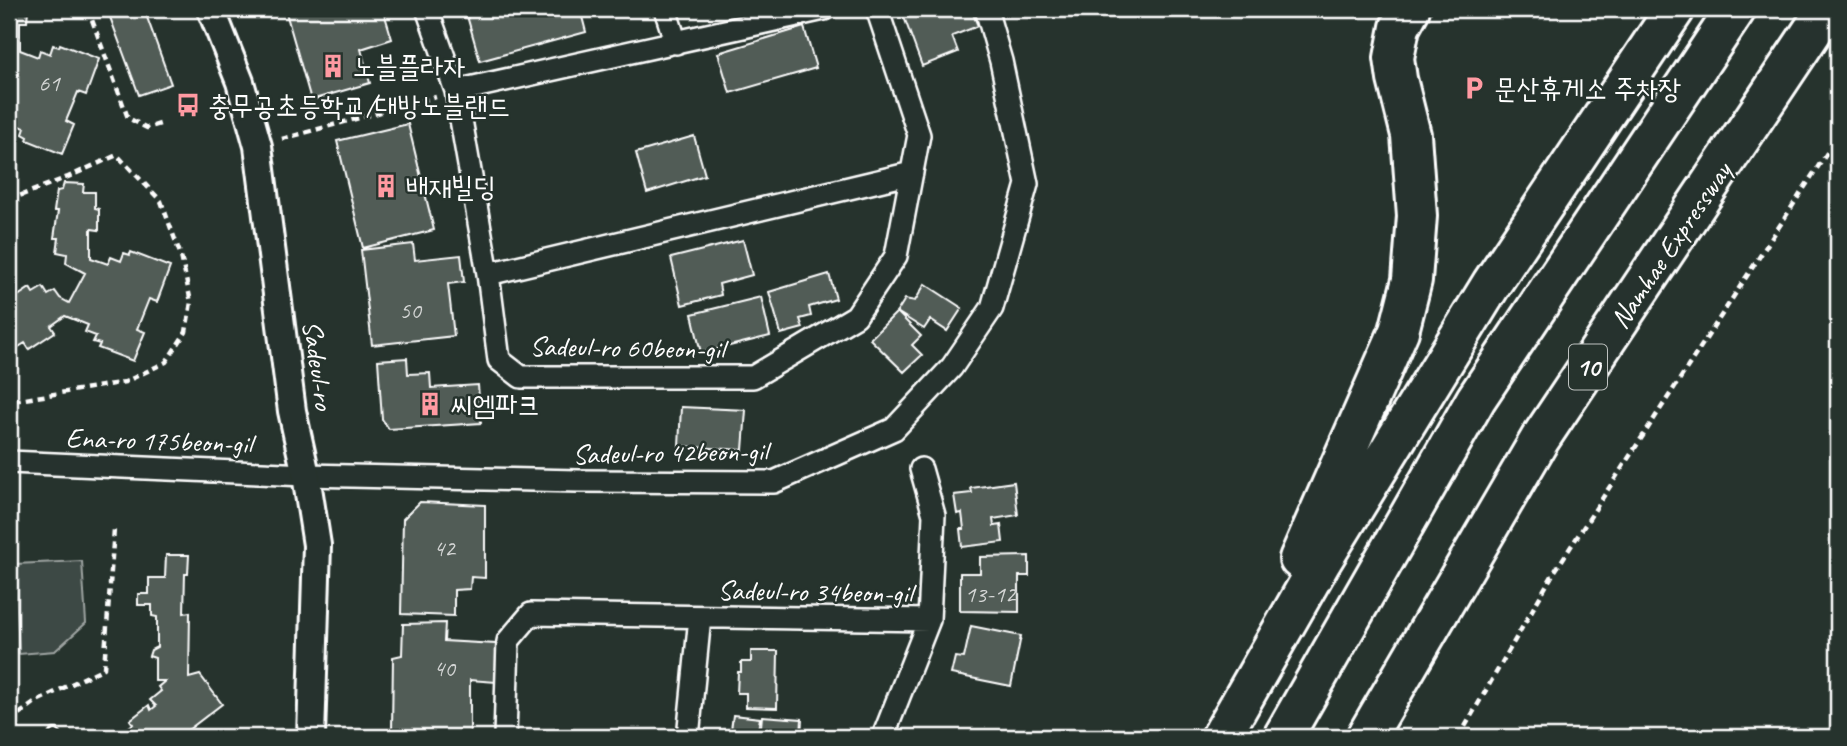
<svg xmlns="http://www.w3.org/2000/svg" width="1847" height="746" viewBox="0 0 1847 746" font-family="Caveat,'Poor Story',sans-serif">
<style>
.green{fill:#3e4944;stroke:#9ea4a2;stroke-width:2}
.building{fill:#515c57;stroke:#fff;stroke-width:2}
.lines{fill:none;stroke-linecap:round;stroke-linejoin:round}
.service-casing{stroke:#fff;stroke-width:16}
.minor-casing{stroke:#fff;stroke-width:26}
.tertiary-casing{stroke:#fff;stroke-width:32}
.motorway-casing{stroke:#fff;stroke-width:44}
.path{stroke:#fff;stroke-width:4.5;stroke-dasharray:7 5;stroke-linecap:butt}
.service{stroke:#26332d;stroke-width:10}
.minor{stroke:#26332d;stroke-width:21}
.tertiary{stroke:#26332d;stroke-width:26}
.motorway{stroke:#26332d;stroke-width:38}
.labels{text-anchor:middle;stroke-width:5;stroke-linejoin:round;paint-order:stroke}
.number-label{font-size:24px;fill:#d4d6d5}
.shield{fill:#26332d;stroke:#bec2c0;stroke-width:2}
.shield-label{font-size:26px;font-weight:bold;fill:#fff}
.poi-label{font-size:28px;fill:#fff;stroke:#26332d;text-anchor:start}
.street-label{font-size:28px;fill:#fff;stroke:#26332d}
</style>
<rect width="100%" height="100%" fill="#26332d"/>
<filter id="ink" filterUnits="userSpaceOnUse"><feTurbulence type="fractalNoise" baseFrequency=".0143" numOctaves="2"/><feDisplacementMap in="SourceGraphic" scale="14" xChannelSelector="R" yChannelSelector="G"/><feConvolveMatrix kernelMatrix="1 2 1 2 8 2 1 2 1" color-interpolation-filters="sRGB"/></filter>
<g filter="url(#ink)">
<path class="green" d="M82 561 86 623 55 651 19 654 15 564Z"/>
<path class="building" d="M9 9H28L27 22H20V50L38 57 40 50 50 54 53 45 59 47 60 44 99 59 86 95 78 92 66 121 74 125 62 154 27 140 28 137 23 134 25 128 14 124 17 118 9 114V75L14 65 9 63Z
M107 9H144L171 84 139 95Z
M285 9H383L392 39 361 49 370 83 311 100Z
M465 9H580L586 32 480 61Z
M911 9H971L978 26 952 36 958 52 922 66 904 17Z
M804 27 816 68 730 93 718 53Z
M408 124 434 230 363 248 337 141Z
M694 136 705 175 647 193 636 153Z
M64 183 84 184 83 192H95V208L99 209V230L91 229V258L108 264 111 257 121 261 124 253 130 255 131 252 170 267 157 302 149 299 137 329 145 332 133 361 98 348 100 344 93 342 96 336 85 332 88 325 65 316 51 326 55 332 29 349 25 343 12 351 9 346V302L30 288 33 293 43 287 48 295 55 291 60 298 69 303 85 273 66 263 67 254 57 252 59 238H54L58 211H54L57 191 62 190Z
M743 240 752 275 719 284 721 295 682 305 671 258Z
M413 244 415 260 461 255 464 282 448 284 454 336 372 345 361 250Z
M829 274 836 299 809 307 811 316 800 319 803 328 781 334 769 292Z
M925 284 962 308 947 331 930 320 924 329 897 312 905 299 915 301Z
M761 297 770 336 701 353 692 314Z
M897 312 921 336 912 345 922 355 904 372 870 339Z
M407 358 408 374 430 373 431 388 478 385 481 423 389 429 382 419 378 360Z
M681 407 746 410 743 450 679 446Z
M1014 482 1018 515 993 519 994 526 1001 525 1003 542 962 547 960 529H964L962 513 957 514 954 495 972 493 971 488Z
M420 502 485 505V578L471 577 470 589 454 590V616L401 614 403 519Z
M166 555H189L188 574H185L184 613 190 612 189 678 200 675 222 704 179 737H125L121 733 133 724 130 720 149 705 151 710 156 706 150 700 161 691 158 687 165 681H155V658L149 656 151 650 157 647V617L152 616V605H138V594H149V578H165Z
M1029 556V576H1019V612L960 611V573H980V557Z
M445 623 444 641 496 644V682L470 680V734L392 731 393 657 402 655 403 624Z
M971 626 1021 636 1011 686 951 674 955 657 964 658Z
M751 651H778L777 708 746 707V693H737L738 672H741V662H751Z
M733 715 760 718 757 737H730Z
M762 716 802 719 801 737H760Z"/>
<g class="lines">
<g class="service-casing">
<path id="service" d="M55 736V737"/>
</g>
<g class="minor-casing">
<path id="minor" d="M427 9 456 91 488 274 499 360 521 377H753L856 316 896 256 919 135 877 9
M665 9 676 43
M456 91 824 9
M488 274 912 173
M9 462 306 475 578 481 774 482 894 429 952 367 992 308 1027 184 1001 61 986 9
M505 737 508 641 531 614 929 620
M688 737 700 617
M883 737 929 620 934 515 921 469"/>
</g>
<g class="tertiary-casing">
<path id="tertiary" d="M211 9 240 82 258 146 292 411 306 475 317 545 311 737"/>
</g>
<g class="motorway-casing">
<path id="motorway" d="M1299 559 1399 331 1412 280 1417 216 1411 135 1397 79 1394 58 1400 27 1410 9
M1221 737 1321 562 1492 283 1675 9
M1283 737 1476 399 1736 9
M1366 737 1540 439 1827 9"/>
</g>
<path class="path" d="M88 9 128 118 147 128 163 123
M282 139 436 97
M9 200 68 177 117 155 161 201 181 256 191 302 186 332 166 362 125 382 19 400 9 398
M9 721 37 701 104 668 114 529
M1459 737 1553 574 1838 136"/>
<use href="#service" class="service"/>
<use href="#minor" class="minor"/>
<use href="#tertiary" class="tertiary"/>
<use href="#motorway" class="motorway"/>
</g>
</g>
<defs>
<g id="building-bare" transform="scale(1.89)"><path d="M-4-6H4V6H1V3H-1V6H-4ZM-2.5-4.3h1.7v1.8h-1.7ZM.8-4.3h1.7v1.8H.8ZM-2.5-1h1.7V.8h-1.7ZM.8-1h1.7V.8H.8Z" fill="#ff9aa2" stroke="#26332d" stroke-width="2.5" paint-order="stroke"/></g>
<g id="parking-bare" transform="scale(1.89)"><path d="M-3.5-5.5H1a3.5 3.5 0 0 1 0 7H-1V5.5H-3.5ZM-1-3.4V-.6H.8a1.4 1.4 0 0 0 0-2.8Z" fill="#ff9aa2" stroke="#26332d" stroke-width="2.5" paint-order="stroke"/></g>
<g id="bus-bare" transform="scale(1.89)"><path d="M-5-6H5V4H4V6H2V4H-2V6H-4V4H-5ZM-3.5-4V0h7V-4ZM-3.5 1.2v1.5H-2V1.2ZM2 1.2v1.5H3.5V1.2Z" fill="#ff9aa2" stroke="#26332d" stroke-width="2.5" paint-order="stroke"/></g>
</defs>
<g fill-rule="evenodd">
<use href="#building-bare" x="333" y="66"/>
<use href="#parking-bare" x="1474" y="88"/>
<use href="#bus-bare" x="188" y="105"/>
<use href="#building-bare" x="386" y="186"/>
<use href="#building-bare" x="430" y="404"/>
</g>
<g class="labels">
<g class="number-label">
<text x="49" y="91">61</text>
<text x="410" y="318">50</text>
<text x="444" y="556">42</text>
<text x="990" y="602">13-12</text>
<text x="444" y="676">40</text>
</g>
<rect class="shield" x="1569" y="344.5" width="38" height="45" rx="5"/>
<g class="shield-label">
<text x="1588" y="376">10</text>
</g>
<g class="poi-label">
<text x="353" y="76">노블플라자</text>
<text x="1494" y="98">문산휴게소 주차장</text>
<text x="208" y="115">충무공초등학교/대방노블랜드</text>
<text x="406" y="196">배재빌딩</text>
<text x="450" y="414">씨엠파크</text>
</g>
<g class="street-label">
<text transform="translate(1670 245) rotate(-56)" y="10">Namhae Expressway</text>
<text transform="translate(627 347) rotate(1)" y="10">Sadeul-ro 60beon-gil</text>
<text transform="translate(319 365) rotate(82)" y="10">Sadeul-ro</text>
<text transform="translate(159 440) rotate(2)" y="10">Ena-ro 175beon-gil</text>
<text transform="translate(670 452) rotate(-1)" y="10">Sadeul-ro 42beon-gil</text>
<text transform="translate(815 591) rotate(1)" y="10">Sadeul-ro 34beon-gil</text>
</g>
</g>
<rect width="1847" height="746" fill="none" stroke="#26332d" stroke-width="35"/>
<rect x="18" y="18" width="1812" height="711" fill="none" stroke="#fff" stroke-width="2.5" filter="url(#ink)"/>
</svg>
